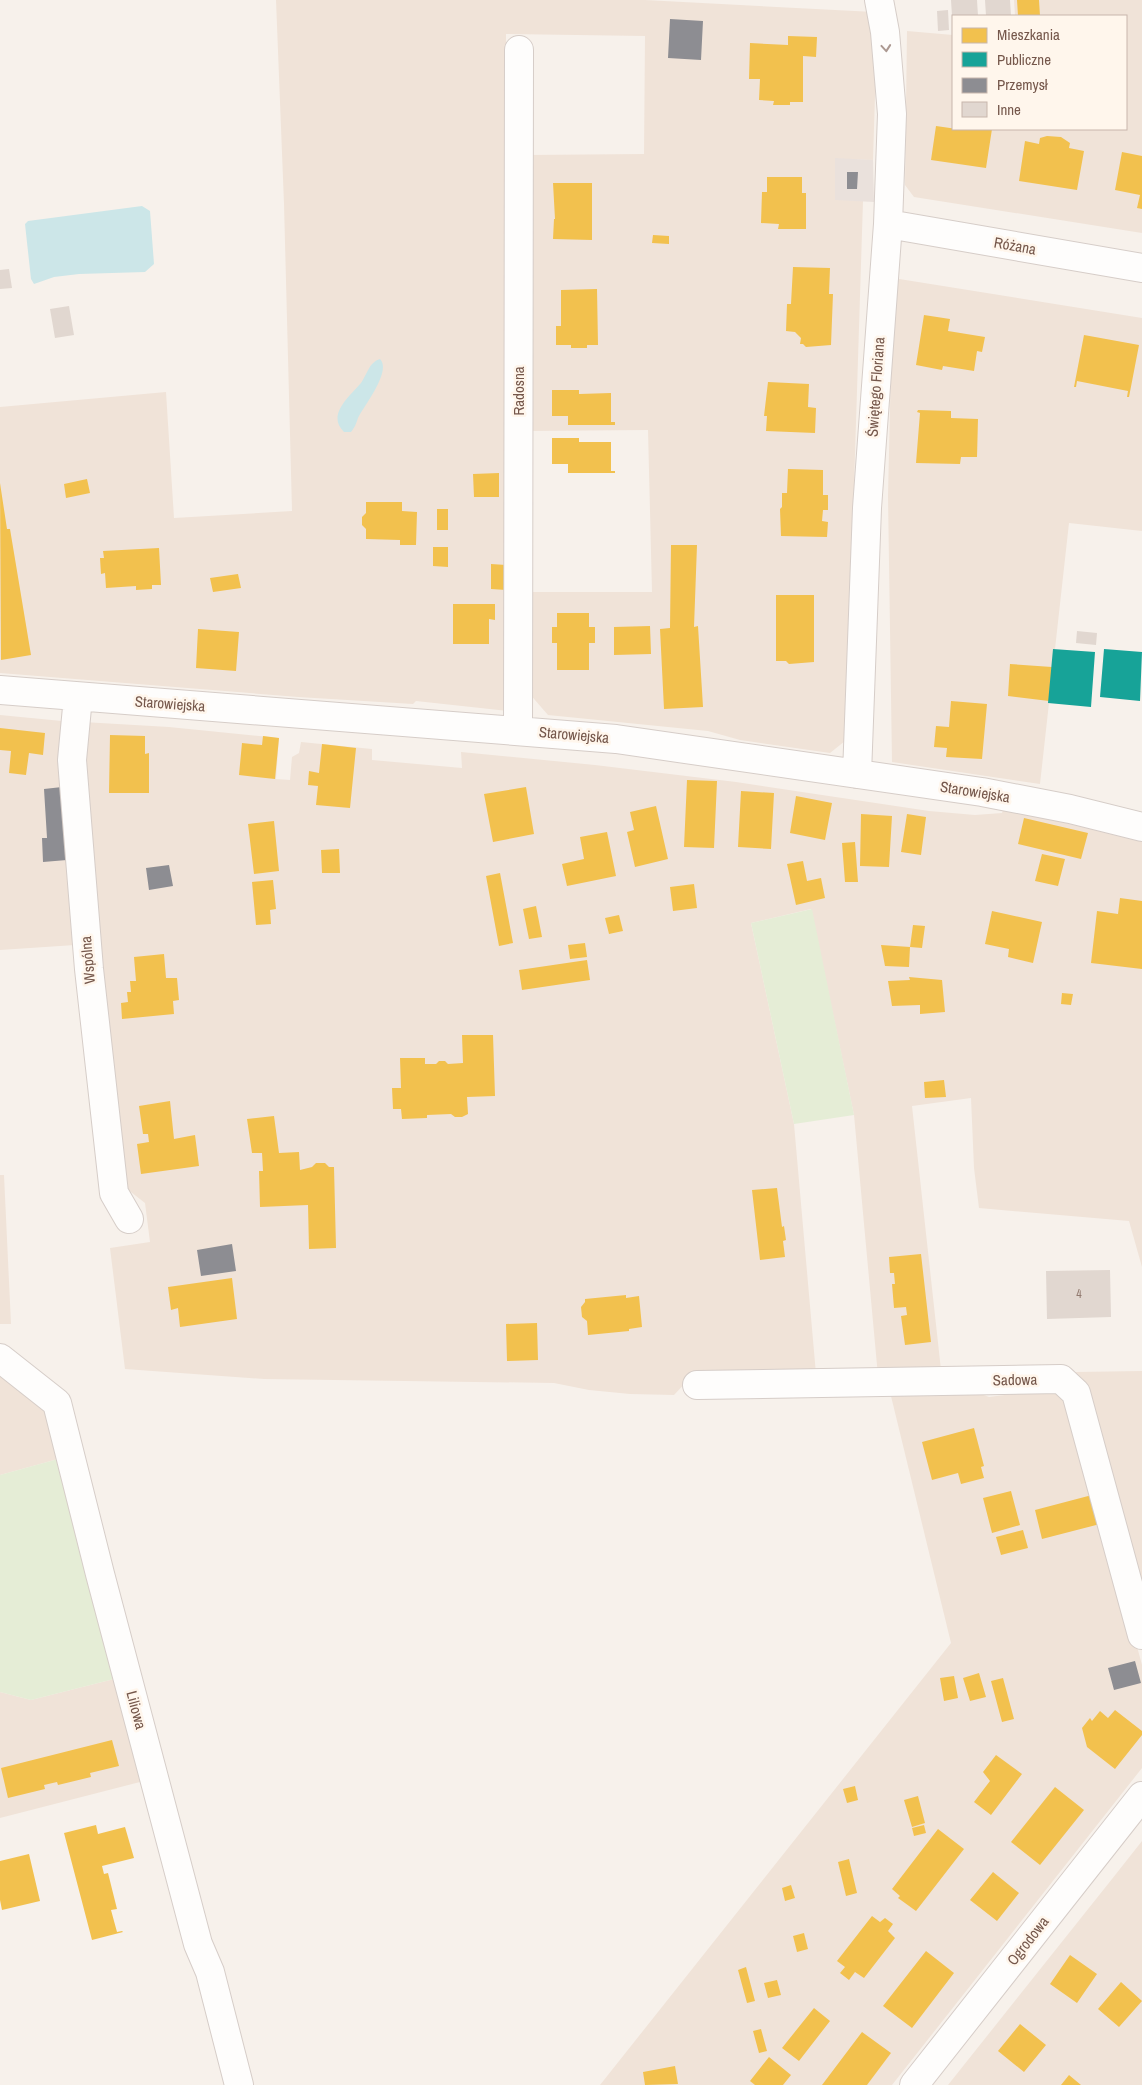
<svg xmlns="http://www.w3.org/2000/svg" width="1142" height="2085" viewBox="0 0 1142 2085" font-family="'Archivo Narrow',sans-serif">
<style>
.residential{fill:#f0e3d8}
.industrial{fill:#eae1dc}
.green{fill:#e5edd6}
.water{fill:#cce6e8}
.homes{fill:#f2c14e}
.public{fill:#17a398}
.industry{fill:#8d8d92}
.building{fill:#e1d7d0}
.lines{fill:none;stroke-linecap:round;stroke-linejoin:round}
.street-casing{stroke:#d6cdc8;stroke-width:30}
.street{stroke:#fefdfc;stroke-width:28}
.oneway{stroke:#ac9992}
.labels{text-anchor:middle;stroke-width:5;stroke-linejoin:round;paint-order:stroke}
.number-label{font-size:12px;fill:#927a6f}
.street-label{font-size:15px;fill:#75574b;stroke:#fff6ec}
</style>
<rect width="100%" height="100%" fill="#f7f1eb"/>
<path class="residential" d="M276 0H645L874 12 877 31 873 160 835 159V199L863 201 852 549 850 737 830 753 740 740 708 731 548 715 528 692V592H652L648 430 528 431 527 155 644 154 645 36 506 34 508 711 416 701 413 704 298 697 0 673V407L166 392 174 518 292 511 284 204Z
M1014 0H1142V233L914 197 905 185 907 31 953 35V129H1126V16H1015Z
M893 278 1142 318V531L1069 523 1040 784 892 762 888 496Z
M0 715 62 721 75 945 0 950Z
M83 722 169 727 279 738 276 779 290 780 292 757 299 753 301 742 372 749V760L462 768 461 752 595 765 736 782 929 811 975 815 1002 813 1004 807 1142 841V1267L1129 1221 979 1208 974 1168 971 1098 912 1106 941 1370 878 1376 854 1115 811 909 751 923 794 1124 816 1374 690 1378 674 1395 630 1394 589 1390 554 1383 264 1379 125 1369 110 1248 150 1242 145 1203 122 1185 104 1047Z
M0 1175H4L11 1324H0Z
M1142 1371V1607L1076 1372Z
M0 1373 44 1407 58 1459 0 1475Z
M1057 1388 1070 1398 1142 1665V1768L892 2085H600L951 1643 890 1392 968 1389 989 1397Z
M114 1679 140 1782 0 1818V1692L31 1700Z
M1142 1841V2085H948L1112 1879Z"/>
<path class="industrial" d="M835 158 873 160 874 202 835 200Z"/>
<path class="green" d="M812 909 854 1115 794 1124 751 923Z
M58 1459 114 1679 31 1700 0 1692V1475Z"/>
<path class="water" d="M142 206 150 211 154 264 145 272 79 274 54 277 34 284 31 279 25 224 28 221Z
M380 359C392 371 364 406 358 418 356 424 355 427 351 432H344C326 415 350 396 361 383 367 375 369 362 380 359Z"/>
<path class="homes" d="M1017 0H1039L1040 16H1018Z
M788 36 817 37 816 57 803 56V102H790V105H773L774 101 759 100 760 79H749L750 43 788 45Z
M936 126 957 129H992L986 168 931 160Z
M1047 136 1061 137 1070 143 1069 148 1084 151 1077 190 1019 181 1025 141 1039 144 1040 138Z
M1122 152 1142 156V209L1137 208 1140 195 1115 190Z
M767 177H802V193H806V229H778L779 224 761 223 762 192H767Z
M553 183H592V240L553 239 554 219H555Z
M653 235 669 236V244L652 243Z
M793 267 830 268 829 294H833L831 345 806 347 803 344H800L801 338 795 332 786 331 787 304H791Z
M597 289 598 345H587V348H571V345H556V326H561V290Z
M924 315 950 319 948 331 985 337 982 352 977 351 974 371 943 366 942 370 916 365Z
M1084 335 1139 345 1129 397H1127L1128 391 1077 381 1076 387H1074Z
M768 382 809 384 808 407 816 408 815 433 766 431 767 416H764Z
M552 390H579V394L611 393V422H615V425H568V416H552Z
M918 410 951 411V418L978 419 977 457H961L960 464 916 463 920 413 917 412Z
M552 438H579V442H611V471H615V473H568V464H552Z
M788 469 823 470V495H828V510H823L822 521 828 522 827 537 781 536 780 509 782 507V493H787Z
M499 473V497H474L473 474Z
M87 479 90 493 66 498 64 484Z
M0 483 7 529H10L31 655 1 660Z
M366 502H402V511L417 512 416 545H400V540L366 539V529L362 525V517L366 513Z
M437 509H448V530H437Z
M671 545H697L694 627 698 626 703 707 664 709 660 629 670 628Z
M433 547H448V567L433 566Z
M159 548 161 585H152V589L136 590V586L106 588 105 573 101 574 100 558H104L103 551Z
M491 564 506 565V590L491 589Z
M238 574 241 588 213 592 210 578Z
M776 595H814V662L789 664 786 661H776Z
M453 604H495V620L489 619V644H453Z
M557 613H589V627H595V643H589V670H557V643H552V627H557Z
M650 626 651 654 614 655V627Z
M198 629 239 632 236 671 196 668Z
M1010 664 1052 667 1049 701 1008 696Z
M951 701 987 704 982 759 946 757 947 748 934 747 936 726 949 727Z
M0 728 45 733 43 755 29 753 26 775 9 773 11 751 0 750Z
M110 735 145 736V754L149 753V793H109Z
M263 736 279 738 275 779 239 775 242 743 262 745Z
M322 744 356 748 350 808 316 805 318 786 308 785 309 771 319 773Z
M687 780 717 781 714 848 684 847Z
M526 787 534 834 493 842 484 794Z
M741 791 774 793 771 849 738 847Z
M796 796 832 803 825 840 790 833Z
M656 806 668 859 635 867 627 832 634 830 630 812Z
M861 814 892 816 889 867 860 866Z
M907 814 926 817 921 855 901 852Z
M1024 818 1088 833 1081 859 1018 844Z
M274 821 279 871 254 874 248 824Z
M607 832 616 876 567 886 562 864 584 859 580 837Z
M855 842 858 882H845L842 843Z
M339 849 340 873H322L321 850Z
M1042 854 1065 859 1058 886 1035 881Z
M803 861 807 881 821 878 825 898 796 905 787 864Z
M500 873 513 943 499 946 486 876Z
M273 880 276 909 270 910 271 924 256 925 252 882Z
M694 884 697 908 673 911 670 887Z
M1120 898 1142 901V969L1091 963 1097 911 1118 914Z
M536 906 542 937 529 939 523 909Z
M992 911 1042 922 1033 963 1008 957 1009 949 985 944Z
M619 915 623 931 609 934 605 918Z
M913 925 925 926 922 948 910 947 909 967 885 966 881 945 910 947Z
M585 943 587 957 570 959 568 945Z
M164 954 166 978H177L179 1000 173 1001 174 1014 122 1019 121 1003 128 1002 127 992H131L130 981H136L134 957Z
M587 960 590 980 522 990 519 970Z
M909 977 942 980 945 1012 920 1014V1005L892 1006 888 981 910 980Z
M1062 993 1073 994 1071 1005 1061 1004Z
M462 1035H493L495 1096 467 1097 468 1114 462 1117H455L451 1114 427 1115V1118L402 1119 401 1109H393L392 1088H401L400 1058H425V1064H436L439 1061H445L448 1064 463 1063Z
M944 1080 946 1097 925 1098 924 1082Z
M170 1101 174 1139 195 1135 199 1166 141 1174 137 1144 149 1142 148 1134H143L139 1106Z
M274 1116 279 1153 299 1152 300 1170 312 1167 316 1163H325L329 1167H334L336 1248 309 1249 308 1205 260 1207 259 1171H263L262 1153H252L247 1119Z
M777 1188 782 1227 784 1226 786 1240 783 1241 785 1257 760 1260 752 1190Z
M921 1254 931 1342 905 1345 901 1316 907 1315 906 1307 894 1308 892 1284H895L894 1273H890L889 1257Z
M232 1278 237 1319 180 1327 178 1308 171 1310 168 1287Z
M626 1295V1298L639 1296 642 1327 629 1329V1331L588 1335 587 1321 582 1317 581 1307 585 1302V1299Z
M537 1323 538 1360 507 1361 506 1324Z
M974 1428 984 1466 981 1467 984 1478 961 1484 958 1473 932 1480 922 1442Z
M1011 1491 1020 1525 992 1533 983 1498Z
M1092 1495 1100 1524 1042 1539 1035 1510Z
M1023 1530 1028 1548 1001 1555 996 1537Z
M979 1673 986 1697 970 1701 963 1678Z
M954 1676 958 1698 944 1701 940 1678Z
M1003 1678 1014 1719 1002 1722 991 1681Z
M1115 1710 1142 1731V1735L1115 1769 1087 1747 1082 1728 1090 1718 1092 1721 1100 1711 1108 1718Z
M112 1740 119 1766 90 1773 91 1777 58 1785 57 1782 44 1785 45 1789 8 1798 1 1768Z
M996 1755 1022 1774 991 1815 974 1802 990 1781 983 1772Z
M855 1786 858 1800 847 1803 843 1789Z
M1055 1787 1084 1810 1040 1865 1011 1842Z
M918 1796 925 1823 912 1827 904 1800Z
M96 1825 98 1834 125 1827 134 1858 102 1866 104 1874 108 1873 117 1909 111 1910 117 1932 122 1931 123 1932 92 1940 64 1833Z
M924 1825 926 1833 914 1836 912 1828Z
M938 1829 964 1849 916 1911 898 1898 900 1896 892 1889Z
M29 1854 40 1901 2 1910 0 1900V1861Z
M849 1859 857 1893 846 1896 838 1862Z
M993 1872 1019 1893 997 1921 970 1900Z
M791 1885 795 1898 785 1901 782 1888Z
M872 1916 880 1922 885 1918 893 1924 888 1931 895 1938 864 1978 855 1972 849 1980 840 1973 845 1967 837 1961Z
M804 1933 808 1949 797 1952 793 1936Z
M926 1951 954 1973 912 2028 883 2006Z
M1070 1955 1097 1974 1077 2003 1050 1984Z
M746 1967 755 2001 747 2003 738 1970Z
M777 1980 781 1995 768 1998 764 1983Z
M1121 1982 1142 2001 1119 2027 1098 2009Z
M814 2008 830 2021 799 2061 782 2048Z
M1020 2024 1046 2045 1024 2072 998 2051Z
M761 2029 767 2051 759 2053 753 2031Z
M862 2032 891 2053 867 2085H822Z
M769 2057 791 2075 783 2085H755L750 2081Z
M675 2066 678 2084 645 2085 643 2072Z
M1069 2075 1081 2085H1061Z"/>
<path class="public" d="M1053 649 1095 652 1091 707 1048 703Z
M1104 649 1142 652 1140 701 1100 697Z"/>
<path class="industry" d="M670 19 703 21 701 60 668 58Z
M847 172H858L857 189H847Z
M62 787 67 860 43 862 42 838H47L44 789Z
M169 865 173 886 149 890 146 868Z
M232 1244 236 1271 201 1276 197 1250Z
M1135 1661 1141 1683 1114 1690 1108 1668Z"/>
<path class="building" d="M951 0H977L978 16H952Z
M985 0H1010L1011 16H986Z
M948 10 949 30 938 31 937 11Z
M9 269 12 288 0 289V270Z
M69 306 74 335 55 338 50 309Z
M1077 631 1097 633 1096 645 1076 643Z
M1110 1270 1111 1317 1047 1319 1046 1271Z"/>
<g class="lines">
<g class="street-casing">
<path id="street" d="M888 224 1142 268
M0 690 616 739 982 792 1070 809 1142 827
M78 697 72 760 89 969 114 1193 129 1219
M518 731 519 50
M857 774 867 508 888 224 892 114 885 32 879 0
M0 1358 57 1403 100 1574 198 1944 210 1972 239 2085
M697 1385 1061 1379 1076 1393 1142 1635
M914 2085 1142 1796"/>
</g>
<use href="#street" class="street"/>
</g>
<defs><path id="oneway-chevron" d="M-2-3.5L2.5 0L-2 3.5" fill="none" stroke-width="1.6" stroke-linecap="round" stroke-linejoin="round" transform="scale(1.25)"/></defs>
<use class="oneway" href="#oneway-chevron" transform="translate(886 48) rotate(85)"/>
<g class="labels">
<g class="number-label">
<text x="1079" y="1298">4</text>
</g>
<g class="street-label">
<text transform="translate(1015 246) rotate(10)" y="5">Różana</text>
<text transform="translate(876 387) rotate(-86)" y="5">Świętego Floriana</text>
<text transform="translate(519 391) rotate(-90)" y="5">Radosna</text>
<text transform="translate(170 704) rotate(4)" y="5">Starowiejska</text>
<text transform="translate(574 735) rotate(5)" y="5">Starowiejska</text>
<text transform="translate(975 792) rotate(9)" y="5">Starowiejska</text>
<text transform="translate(88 960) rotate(-95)" y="5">Wspólna</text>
<text transform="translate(1015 1380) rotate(-1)" y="5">Sadowa</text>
<text transform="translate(136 1710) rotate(75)" y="5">Liliowa</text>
<text transform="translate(1028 1941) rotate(-52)" y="5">Ogrodowa</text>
</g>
</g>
<rect x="952" y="15" width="175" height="115" fill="#fff6ec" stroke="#c8b6ac"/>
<rect x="962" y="28" width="25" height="15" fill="#f2c14e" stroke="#c8b6ac"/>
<text x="997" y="40" font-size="15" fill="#75574b">Mieszkania</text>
<rect x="962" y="52" width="25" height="15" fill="#17a398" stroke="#c8b6ac"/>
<text x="997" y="65" font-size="15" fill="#75574b">Publiczne</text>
<rect x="962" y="78" width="25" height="15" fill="#8d8d92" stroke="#c8b6ac"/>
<text x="997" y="90" font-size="15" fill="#75574b">Przemysł</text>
<rect x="962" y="102" width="25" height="15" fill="#e1d7d0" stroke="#c8b6ac"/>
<text x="997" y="115" font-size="15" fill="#75574b">Inne</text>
</svg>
